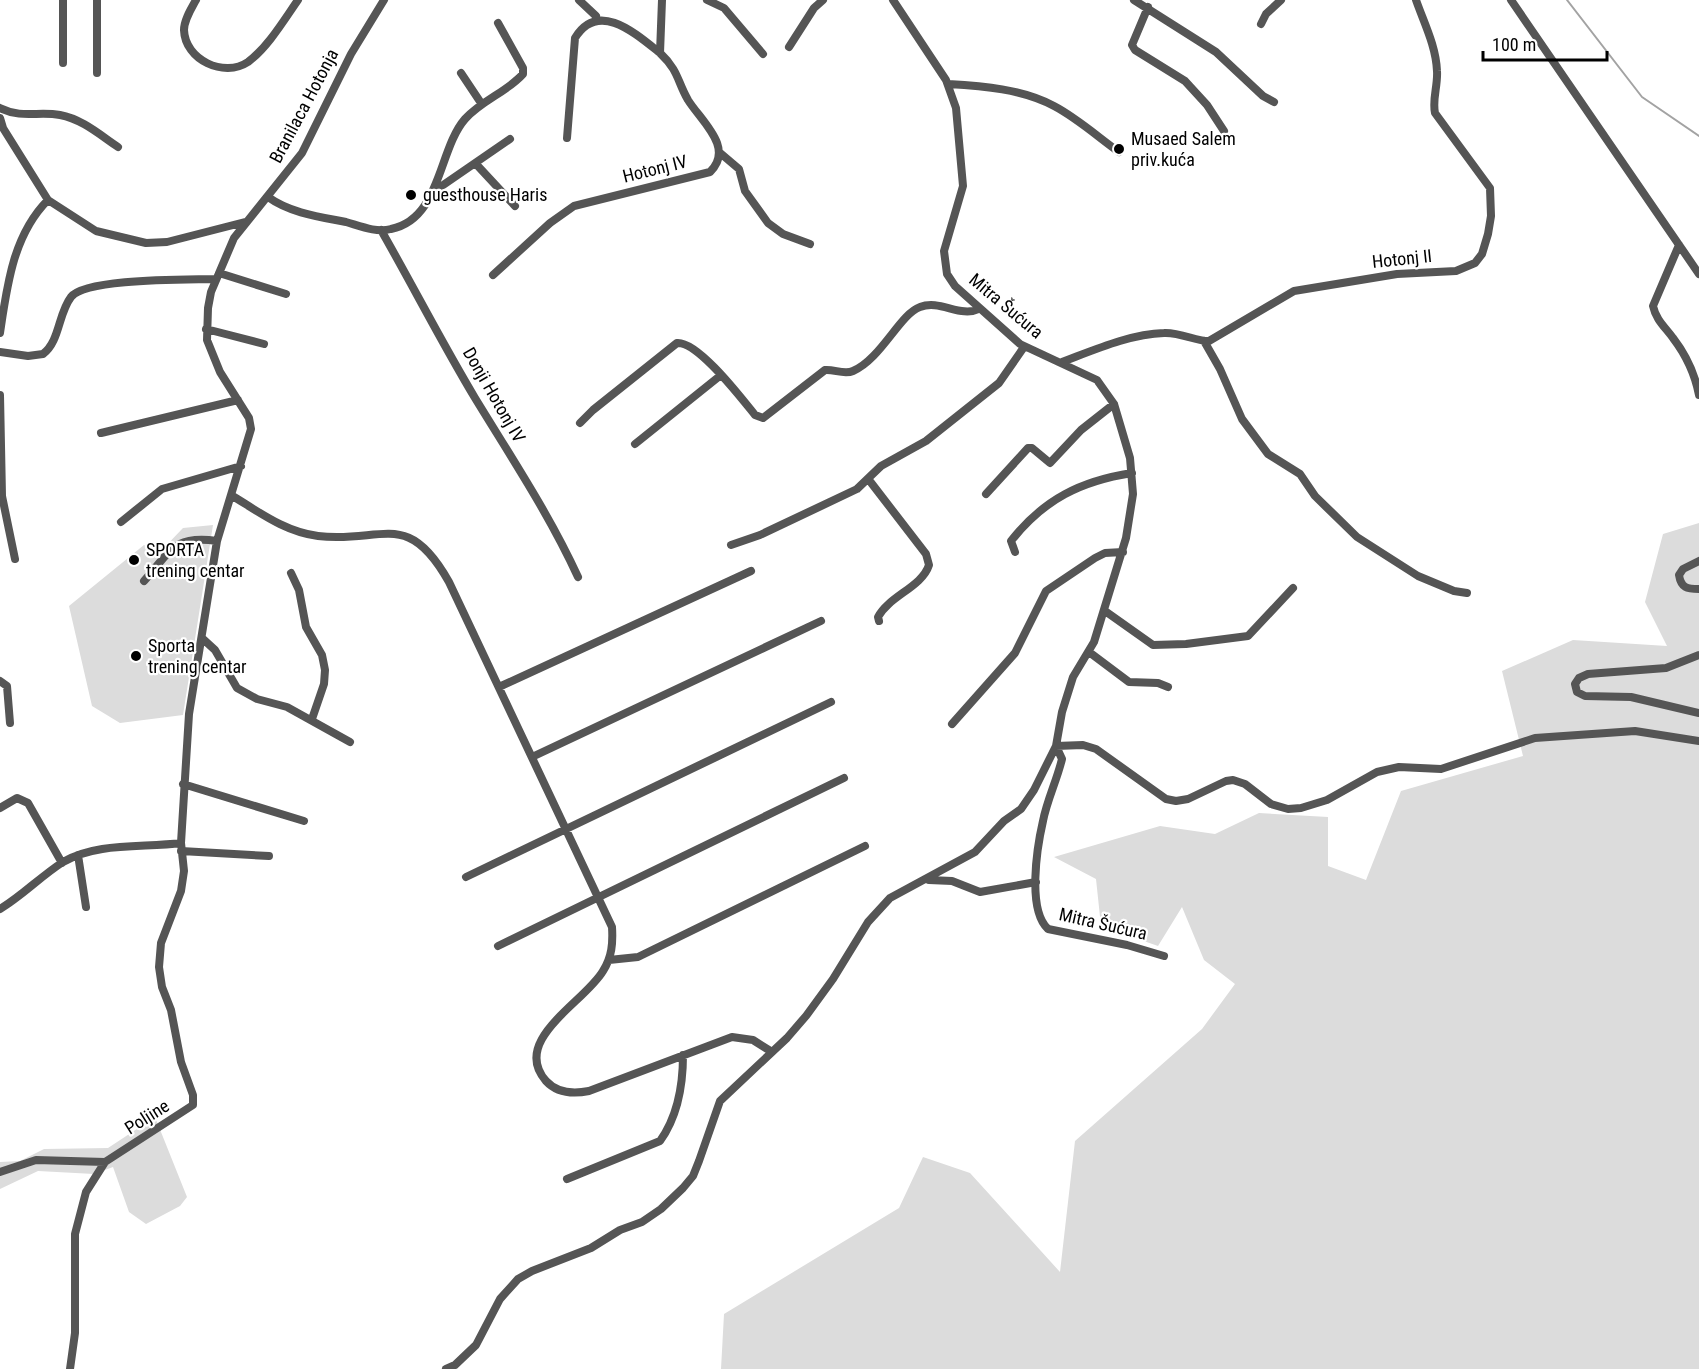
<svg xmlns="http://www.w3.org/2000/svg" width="1699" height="1369" viewBox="0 0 1699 1369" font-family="'Roboto Condensed',sans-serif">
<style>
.green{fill:#dcdcdc}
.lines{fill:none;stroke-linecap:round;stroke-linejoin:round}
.stream{stroke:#a3a3a3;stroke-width:2}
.minor{stroke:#555;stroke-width:8}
.poi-dot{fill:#000;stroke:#fff;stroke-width:2}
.labels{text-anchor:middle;stroke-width:4.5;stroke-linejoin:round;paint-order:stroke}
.street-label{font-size:18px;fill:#000;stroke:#fff}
.poi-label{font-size:18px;fill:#000;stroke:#fff;text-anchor:start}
</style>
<rect width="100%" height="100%" fill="#fff"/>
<path class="green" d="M1699 523V1369H721L724 1314 899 1208 923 1157 970 1173 1060 1272 1075 1141 1202 1029 1235 984 1204 960 1182 907 1158 946 1101 926 1096 879 1054 857 1160 826 1215 834 1259 813 1328 817V866L1366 880 1401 791 1523 756 1502 671 1573 640 1667 646 1645 602 1663 534Z
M213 525 183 715 120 723 92 706 69 606 144 545 159 553 183 528Z
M155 1117 187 1197 180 1206 146 1224 129 1212 113 1167 94 1174 38 1171 0 1189V1162L20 1161 44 1149 108 1148Z"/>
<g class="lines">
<path class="stream" d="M1567 0 1642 97 1699 136"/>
<path class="minor" d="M196 0C191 9 184 20 184 30 185 60 224 78 248 62 268 47 284 20 298 0
M579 0 596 16
M707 0 724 8 763 54
M893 0 946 80 956 108 963 186 944 251 947 274 955 286 1020 344 1097 380 1114 404 1130 458 1133 494 1126 538 1094 642 1073 677 1062 712 1056 746 1062 759C1057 780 1047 800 1043 821 1037 847 1027 910 1048 929L1127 945 1164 956
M1134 0 1216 52 1263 96 1274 102
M1511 0 1699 274
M1148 7 1132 45 1135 50 1185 81 1207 105 1224 131
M1261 24 1266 14 1281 0
M789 47 814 8 823 0
M63 63V0
M97 73V0
M461 73 481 103
M948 84C983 86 1022 89 1054 106 1077 118 1098 137 1119 152
M0 108C23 119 37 111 60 115 82 119 100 135 118 147
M0 118 3 128 48 200 96 231 146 243 167 242 245 222
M567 138 575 38C598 0 635 33 660 53
M719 152 739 169 745 191 768 223 783 234 810 244
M476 164 515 206
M433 192 510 139
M268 197C290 213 320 217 346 222 360 226 376 233 391 229 441 219 438 150 465 119 482 100 507 92 523 74V68L498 23
M381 230C413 286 442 343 475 398 511 457 549 514 578 577
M1679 245 1653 306C1656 320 1665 327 1673 338 1686 355 1695 374 1699 395
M219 273 286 294
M493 275 550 223 574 206 710 172C735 148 701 121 688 100 677 81 679 71 660 53L662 0
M206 329 264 344
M0 333C7 286 13 235 48 200
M1204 341 1220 369 1242 419 1268 454 1300 474 1315 496 1357 537 1418 576 1454 591 1467 593
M0 352 28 356 43 354C60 341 58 314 71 297 86 278 189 280 216 279
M1062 362C1094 350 1130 334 1164 333 1180 332 1198 342 1209 341L1294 291 1397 274 1456 271 1475 263 1482 254 1488 234 1491 216 1490 188 1435 113C1432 99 1438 86 1437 71 1436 46 1424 23 1416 0
M0 395 2 496 15 559
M580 423 593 410 677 343C698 341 742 399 755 415L763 418 825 370C834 369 844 375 853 371 881 359 900 314 920 307 940 299 960 318 979 309
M101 433 238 400
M635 444 721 375
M869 480 926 554 929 565C922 587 889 596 878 617L879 621
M986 494 1028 448H1032L1050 463 1081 430 1114 404
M231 495C259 512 285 532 318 536 382 544 407 507 449 582L612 927C613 943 612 957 603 971 585 1002 510 1040 546 1081 557 1093 574 1094 589 1091L732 1037 753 1040 772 1052
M121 522 162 489 241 466
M731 545 760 535 857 489 881 466 926 441 999 383 1024 347
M1015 552 1011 541C1044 499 1081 481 1132 473
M1699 561 1683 569 1679 575C1681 588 1687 589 1699 589
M291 573 299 590 306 627 322 655 325 670 324 684 312 719
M144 581C171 551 173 535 217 541
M1105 611 1153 645 1186 644 1248 636 1293 588
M203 639 215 650 237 688 257 699 287 707 350 742
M1089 652 1129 682 1158 683 1168 687
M1699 655 1666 668 1588 674 1579 678 1575 684 1577 692 1585 696 1631 697 1699 713
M0 681 7 686 10 723
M499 687 751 571
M952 724 1015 653 1046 591 1095 558 1105 553 1123 552
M1056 746 1083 745 1096 749 1166 799 1176 801 1188 799 1226 781 1233 780 1245 784 1271 804 1288 809 1301 808 1327 800 1377 772 1399 767 1441 769 1535 738 1635 731 1699 741
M532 757 821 621
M183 784 304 821
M0 808 17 798 28 803 62 863
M181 851 269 856
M78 855 86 907
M466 877 831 702
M929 880 952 881 980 892 1036 882
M0 909C22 896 41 876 63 862 97 842 143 848 181 843
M498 946 844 778
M609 960 638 957 865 846
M0 1172 36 1160 105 1162
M567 1179 660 1141C678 1116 683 1084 683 1055
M70 1369 75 1333V1234L86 1192 105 1162 193 1105V1095L181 1062 171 1010 162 987 159 967 161 943 181 891 184 871 181 843 189 714 217 541 251 429 249 418 220 372 207 340 208 308 211 292 234 238 302 153 351 54 384 0
M446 1369 455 1365 476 1345 500 1299 518 1279 532 1271 591 1248 620 1230 642 1222 661 1209 683 1188 693 1176 699 1161 720 1101 787 1038 806 1016 833 979 868 922 890 898 975 852 1004 821 1021 809 1034 790 1056 746"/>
</g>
<g class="poi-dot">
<circle cx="1119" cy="149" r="6"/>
<circle cx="411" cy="195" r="6"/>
<circle cx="134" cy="560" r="6"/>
<circle cx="136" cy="656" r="6"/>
</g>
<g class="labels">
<g class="street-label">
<text transform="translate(304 106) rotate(-62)" y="6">Branilaca Hotonja</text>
<text transform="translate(655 169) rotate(-14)" y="6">Hotonj IV</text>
<text transform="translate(1402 259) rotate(-6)" y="6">Hotonj II</text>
<text transform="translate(1006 306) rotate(40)" y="6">Mitra Šućura</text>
<text transform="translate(494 395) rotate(60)" y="6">Donji Hotonj IV</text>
<text transform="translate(1103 924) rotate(13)" y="6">Mitra Šućura</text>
<text transform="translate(147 1117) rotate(-32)" y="6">Poljine</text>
</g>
<g class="poi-label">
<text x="1131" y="145">Musaed Salem<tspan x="1131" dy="21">priv.kuća</tspan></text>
<text x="423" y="201">guesthouse Haris</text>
<text x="146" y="556">SPORTA<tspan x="146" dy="21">trening centar</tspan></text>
<text x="148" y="652">Sporta<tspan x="148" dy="21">trening centar</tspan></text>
</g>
</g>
<path d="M1483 51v9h124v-9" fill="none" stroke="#000000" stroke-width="3"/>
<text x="1492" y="51" font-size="18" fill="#000000" stroke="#ffffff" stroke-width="4.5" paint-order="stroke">100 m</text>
</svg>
